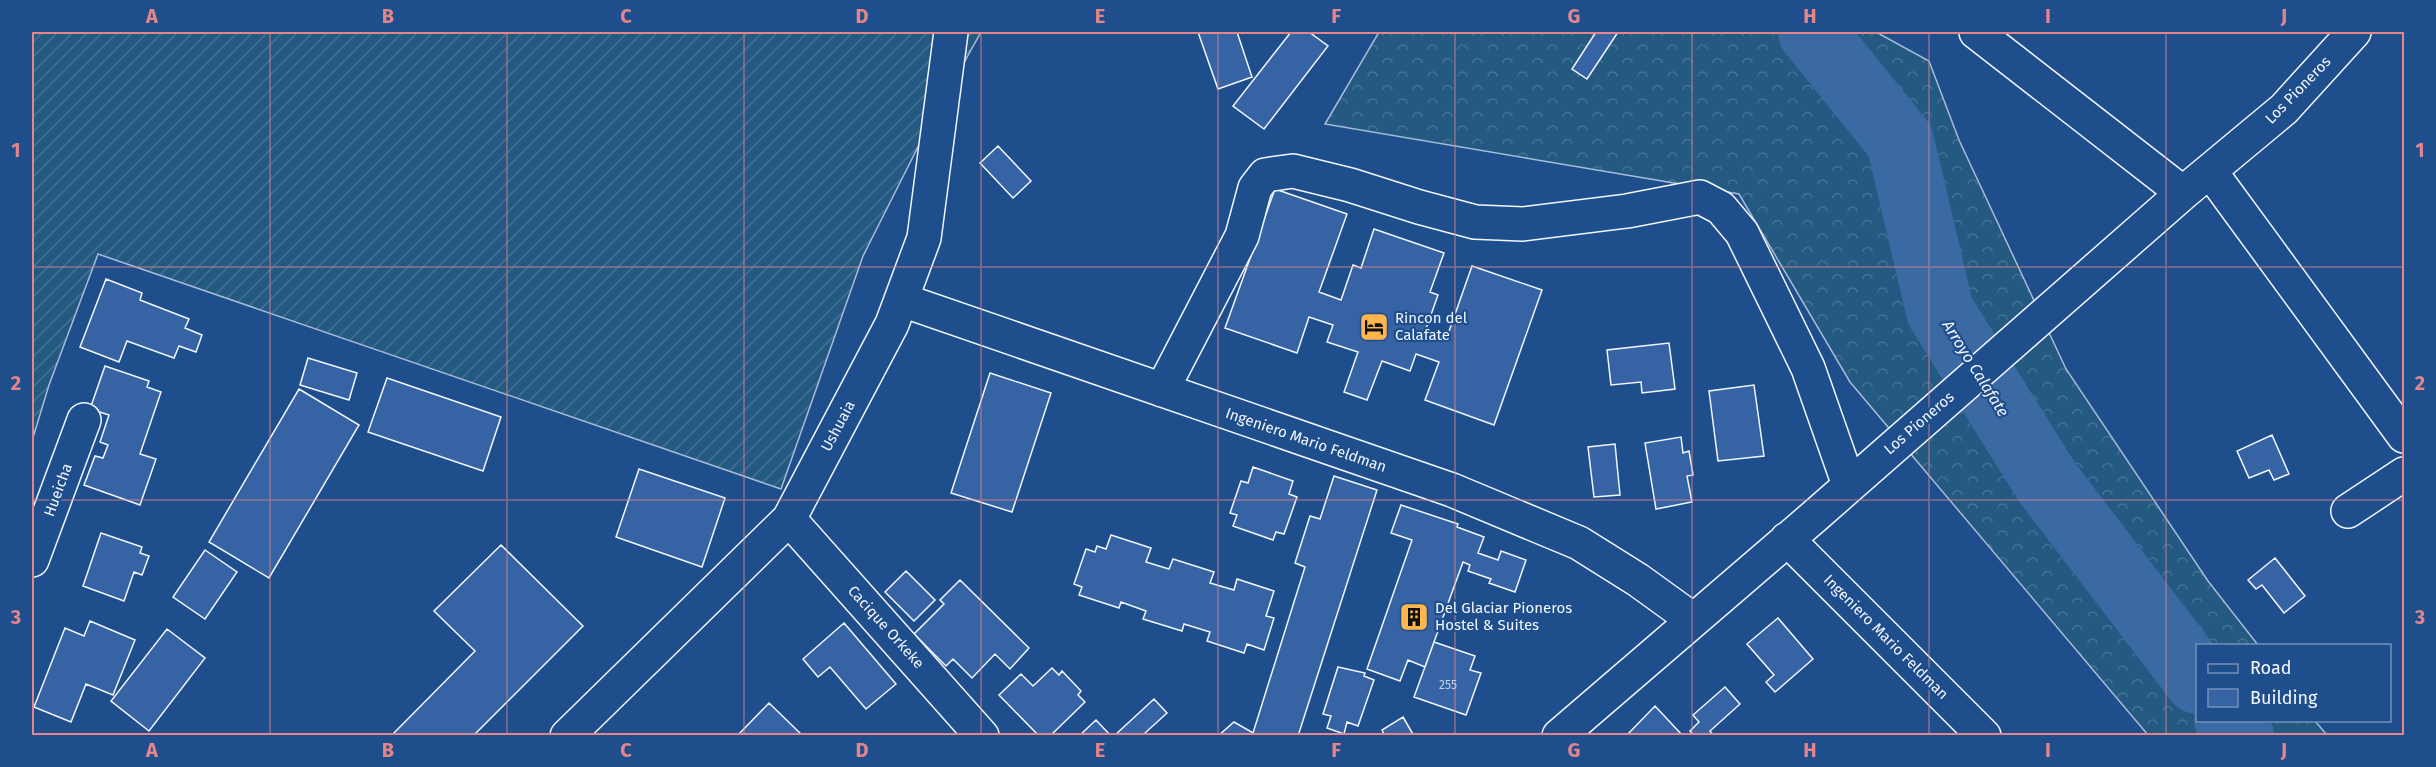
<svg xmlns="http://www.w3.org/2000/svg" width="2436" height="767" viewBox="0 0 2436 767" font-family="'Fira Sans',sans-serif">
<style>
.forest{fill:url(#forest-crowns);stroke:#a8bbd7;stroke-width:1.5}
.garden{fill:url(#garden-furrows);stroke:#a8bbd7;stroke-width:1.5}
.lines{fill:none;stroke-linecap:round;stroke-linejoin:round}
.river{stroke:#3b69a3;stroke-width:68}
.building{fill:#3563a3;stroke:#f2f6ff;stroke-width:1.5}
.minor-casing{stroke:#f2f6ff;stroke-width:36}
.minor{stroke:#1f4e8c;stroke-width:33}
.grid{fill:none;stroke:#e38589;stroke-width:1.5;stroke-opacity:0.55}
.labels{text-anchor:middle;stroke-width:4.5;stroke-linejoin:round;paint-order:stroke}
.number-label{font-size:12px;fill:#c3d1e8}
.street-label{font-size:15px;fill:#f2f6ff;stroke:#1f4e8c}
.poi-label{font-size:15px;fill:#f2f6ff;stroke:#1f4e8c;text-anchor:start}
.water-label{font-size:16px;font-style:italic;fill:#f2f6ff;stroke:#1f4e8c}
.neatline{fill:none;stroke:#e38589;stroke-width:2}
.grid-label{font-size:20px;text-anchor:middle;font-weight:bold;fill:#e38589}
</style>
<defs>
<pattern id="forest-crowns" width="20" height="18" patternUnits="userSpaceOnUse" patternTransform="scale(1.5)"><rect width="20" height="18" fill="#245a82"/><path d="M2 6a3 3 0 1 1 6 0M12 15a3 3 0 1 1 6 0" fill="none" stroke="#447295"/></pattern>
<pattern id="garden-furrows" width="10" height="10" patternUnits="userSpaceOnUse" patternTransform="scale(1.5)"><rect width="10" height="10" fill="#245a82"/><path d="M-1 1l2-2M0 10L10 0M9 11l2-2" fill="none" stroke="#447295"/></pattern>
</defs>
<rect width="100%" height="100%" fill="#1f4e8c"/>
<path class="forest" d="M1379 32H1876L1929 61 1959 140 2066 369 2208 581 2258 645 2198 646V720L2315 721 2327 735H2148L1850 382 1739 194 1325 124Z"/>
<path class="garden" d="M32 32H981L928 127 863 256 781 489 98 254 49 385 32 441Z"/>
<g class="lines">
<path class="river" d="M1812 32 1900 141 1940 311 2047 482 2198 680
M2228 720 2240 736"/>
</g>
<path class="building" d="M1198 32H1237L1252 77 1218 89Z
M1291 32H1309L1328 46 1264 129 1233 106Z
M1596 32H1618L1587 79 1572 69Z
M998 146 1031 181 1013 198 980 163Z
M1275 189 1347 214 1319 292 1341 300 1353 265 1361 268 1374 229 1444 253 1430 292 1438 295 1426 329 1447 337 1472 266 1542 290 1494 425 1425 400 1439 362 1416 354 1410 371 1382 361 1367 400 1344 392 1358 352 1327 342 1333 325 1309 317 1297 353 1225 328Z
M106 279 142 293 140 300 189 319 185 328 202 335 196 352 179 346 174 358 127 341 119 362 80 347Z
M1669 343 1675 389 1642 393 1641 382 1611 385 1607 350Z
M308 358 357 373 349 400 300 385Z
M105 366 149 381 147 387 161 392 140 454 156 459 140 505 84 485 95 456 103 458 108 445 100 442 109 415 90 409Z
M990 373 1051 393 1012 512 951 493Z
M387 378 501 417 483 471 368 432Z
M1754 385 1764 456 1718 461 1709 391Z
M299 389 359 425 269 578 209 542Z
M2272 435 2289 474 2274 480 2269 470 2249 478 2237 451Z
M1681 437 1683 453 1689 451 1693 475 1687 476 1692 502 1656 509 1645 443Z
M1615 444 1620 495 1594 497 1588 447Z
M1253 467 1293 481 1289 494 1297 497 1284 534 1276 532 1273 540 1233 526 1237 515 1230 513 1241 481 1248 483Z
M639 469 725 498 702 567 616 537Z
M1334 476 1377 490 1298 736H1218L1234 722 1253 733 1305 567 1295 563 1310 516 1320 519Z
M1401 505 1458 524 1457 527 1484 537 1478 553 1498 560 1501 551 1526 560 1515 592 1489 583 1491 579 1468 571 1470 565 1463 562 1425 667 1408 660 1400 681 1367 669 1412 540 1391 533Z
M101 533 142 547 140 553 149 556 142 575 134 572 124 601 83 586Z
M1111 535 1151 548 1146 562 1169 569 1173 559 1214 572 1210 583 1234 590 1237 579 1274 591 1266 616 1274 618 1264 650 1247 644 1244 653 1207 641 1210 632 1184 624 1182 631 1143 619 1146 611 1121 602 1119 608 1079 595 1082 587 1074 584 1086 549 1095 552 1097 546 1106 549Z
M501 545 583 626 473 736H391L475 651 434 611Z
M205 550 237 572 205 619 173 597Z
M2275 558 2305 596 2284 613 2262 585 2256 589 2248 580Z
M906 571 935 600 914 621 885 592Z
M960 580 1029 648 1010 669 995 654 972 678 953 659 946 666 914 634 944 604 940 600Z
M1778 618 1813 659 1775 692 1766 682 1774 675 1747 644Z
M90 621 135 640 113 695 86 684 71 722 34 707 65 628 84 636Z
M844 623 896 684 866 709 830 667 818 677 803 659Z
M167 629 205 658 149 731 111 701Z
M1434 642 1475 656 1470 670 1481 673 1466 715 1414 697Z
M1338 667 1365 673 1364 676 1374 680 1358 726 1347 722 1344 734 1327 728 1331 716 1323 714Z
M1052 668 1059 675 1062 671 1081 691 1078 695 1085 702 1050 736H1039L999 695 1021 674 1033 686Z
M1725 687 1740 704 1710 731 1714 736H1694L1690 731 1699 722 1693 715Z
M1154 699 1167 713 1145 733 1147 736H1114Z
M769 703 803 736H737Z
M1655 706 1683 736H1626Z
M1403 717 1414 736H1385L1382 730Z
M1096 720 1111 736H1079Z"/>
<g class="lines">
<g class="minor-casing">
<path id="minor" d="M1976 32 2183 193
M2210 171 2404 436
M902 300 1452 490 1579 543 1638 580 1692 619
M1162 390 1242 236 1255 188 1265 175 1293 171 1350 185 1419 207 1475 222 1523 224 1627 211 1700 197 1721 208 1742 233 1808 368 1849 485
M2348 511 2404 474
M789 519 982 736
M1787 539 1984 736
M32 560 84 420
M567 736 789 519 892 324 924 238 951 32
M1559 736 1816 515 2183 193 2284 109 2354 32"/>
</g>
<use href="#minor" class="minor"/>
</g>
<path class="grid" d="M270 32V736M507 32V736M744 32V736M981 32V736M1218 32V736M1455 32V736M1692 32V736M1929 32V736M2166 32V736M32 267H2404M32 500H2404"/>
<defs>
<g id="hotel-square" transform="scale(1.5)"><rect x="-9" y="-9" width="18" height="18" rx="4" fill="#ffb74d" stroke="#1f4e8c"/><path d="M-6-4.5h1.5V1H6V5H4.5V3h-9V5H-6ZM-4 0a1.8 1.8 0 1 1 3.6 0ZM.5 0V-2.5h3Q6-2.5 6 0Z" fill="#111"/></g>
<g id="building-square" transform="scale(1.5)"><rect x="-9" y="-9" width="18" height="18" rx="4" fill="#ffb74d" stroke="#1f4e8c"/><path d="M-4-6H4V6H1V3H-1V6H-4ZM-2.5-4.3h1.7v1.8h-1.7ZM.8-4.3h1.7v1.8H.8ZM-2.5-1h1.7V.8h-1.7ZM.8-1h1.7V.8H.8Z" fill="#111"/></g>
</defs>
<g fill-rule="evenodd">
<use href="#hotel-square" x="1374" y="327"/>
<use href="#building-square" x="1414" y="617"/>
</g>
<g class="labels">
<g class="number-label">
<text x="1448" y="689">255</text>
</g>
<g class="street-label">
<text transform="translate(2298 90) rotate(-46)" y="5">Los Pioneros</text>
<text transform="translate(1919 423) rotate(-41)" y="5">Los Pioneros</text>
<text transform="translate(838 426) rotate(-62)" y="5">Ushuaia</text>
<text transform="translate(1306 440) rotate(19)" y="5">Ingeniero Mario Feldman</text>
<text transform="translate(58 490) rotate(-70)" y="5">Hueicha</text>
<text transform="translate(886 627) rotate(48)" y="5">Cacique Orkeke</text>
<text transform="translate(1886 637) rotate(45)" y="5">Ingeniero Mario Feldman</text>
</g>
<g class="poi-label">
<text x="1395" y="323">Rincon del<tspan x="1395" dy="17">Calafate</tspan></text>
<text x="1435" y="613">Del Glaciar Pioneros<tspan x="1435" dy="17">Hostel &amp; Suites</tspan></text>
</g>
<g class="water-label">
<text transform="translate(1976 368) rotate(58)" y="6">Arroyo Calafate</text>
</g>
</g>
<rect width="2436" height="767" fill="none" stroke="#1f4e8c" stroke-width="66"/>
<rect x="2196" y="644" width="195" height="78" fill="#1f4e8c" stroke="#7391ba" stroke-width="1.5"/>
<rect x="2208" y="664" width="30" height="9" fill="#1f4e8c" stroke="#7391ba" stroke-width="1.5"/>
<text x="2250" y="674" font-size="18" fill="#f2f6ff">Road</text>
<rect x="2208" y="689" width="30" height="18" fill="#3563a3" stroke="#7391ba" stroke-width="1.5"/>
<text x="2250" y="704" font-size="18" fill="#f2f6ff">Building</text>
<rect x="33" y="33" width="2370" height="701" class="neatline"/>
<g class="grid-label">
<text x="152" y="23">A</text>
<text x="388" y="23">B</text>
<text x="626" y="23">C</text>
<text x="862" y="23">D</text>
<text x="1100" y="23">E</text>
<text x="1336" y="23">F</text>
<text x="1574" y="23">G</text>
<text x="1810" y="23">H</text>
<text x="2048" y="23">I</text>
<text x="2284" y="23">J</text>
<text x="16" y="157">1</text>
<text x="2420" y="157">1</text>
<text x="16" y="390">2</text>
<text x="2420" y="390">2</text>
<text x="16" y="624">3</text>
<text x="2420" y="624">3</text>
<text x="152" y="757">A</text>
<text x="388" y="757">B</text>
<text x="626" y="757">C</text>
<text x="862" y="757">D</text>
<text x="1100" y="757">E</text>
<text x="1336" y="757">F</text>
<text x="1574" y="757">G</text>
<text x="1810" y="757">H</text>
<text x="2048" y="757">I</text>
<text x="2284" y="757">J</text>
</g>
</svg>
